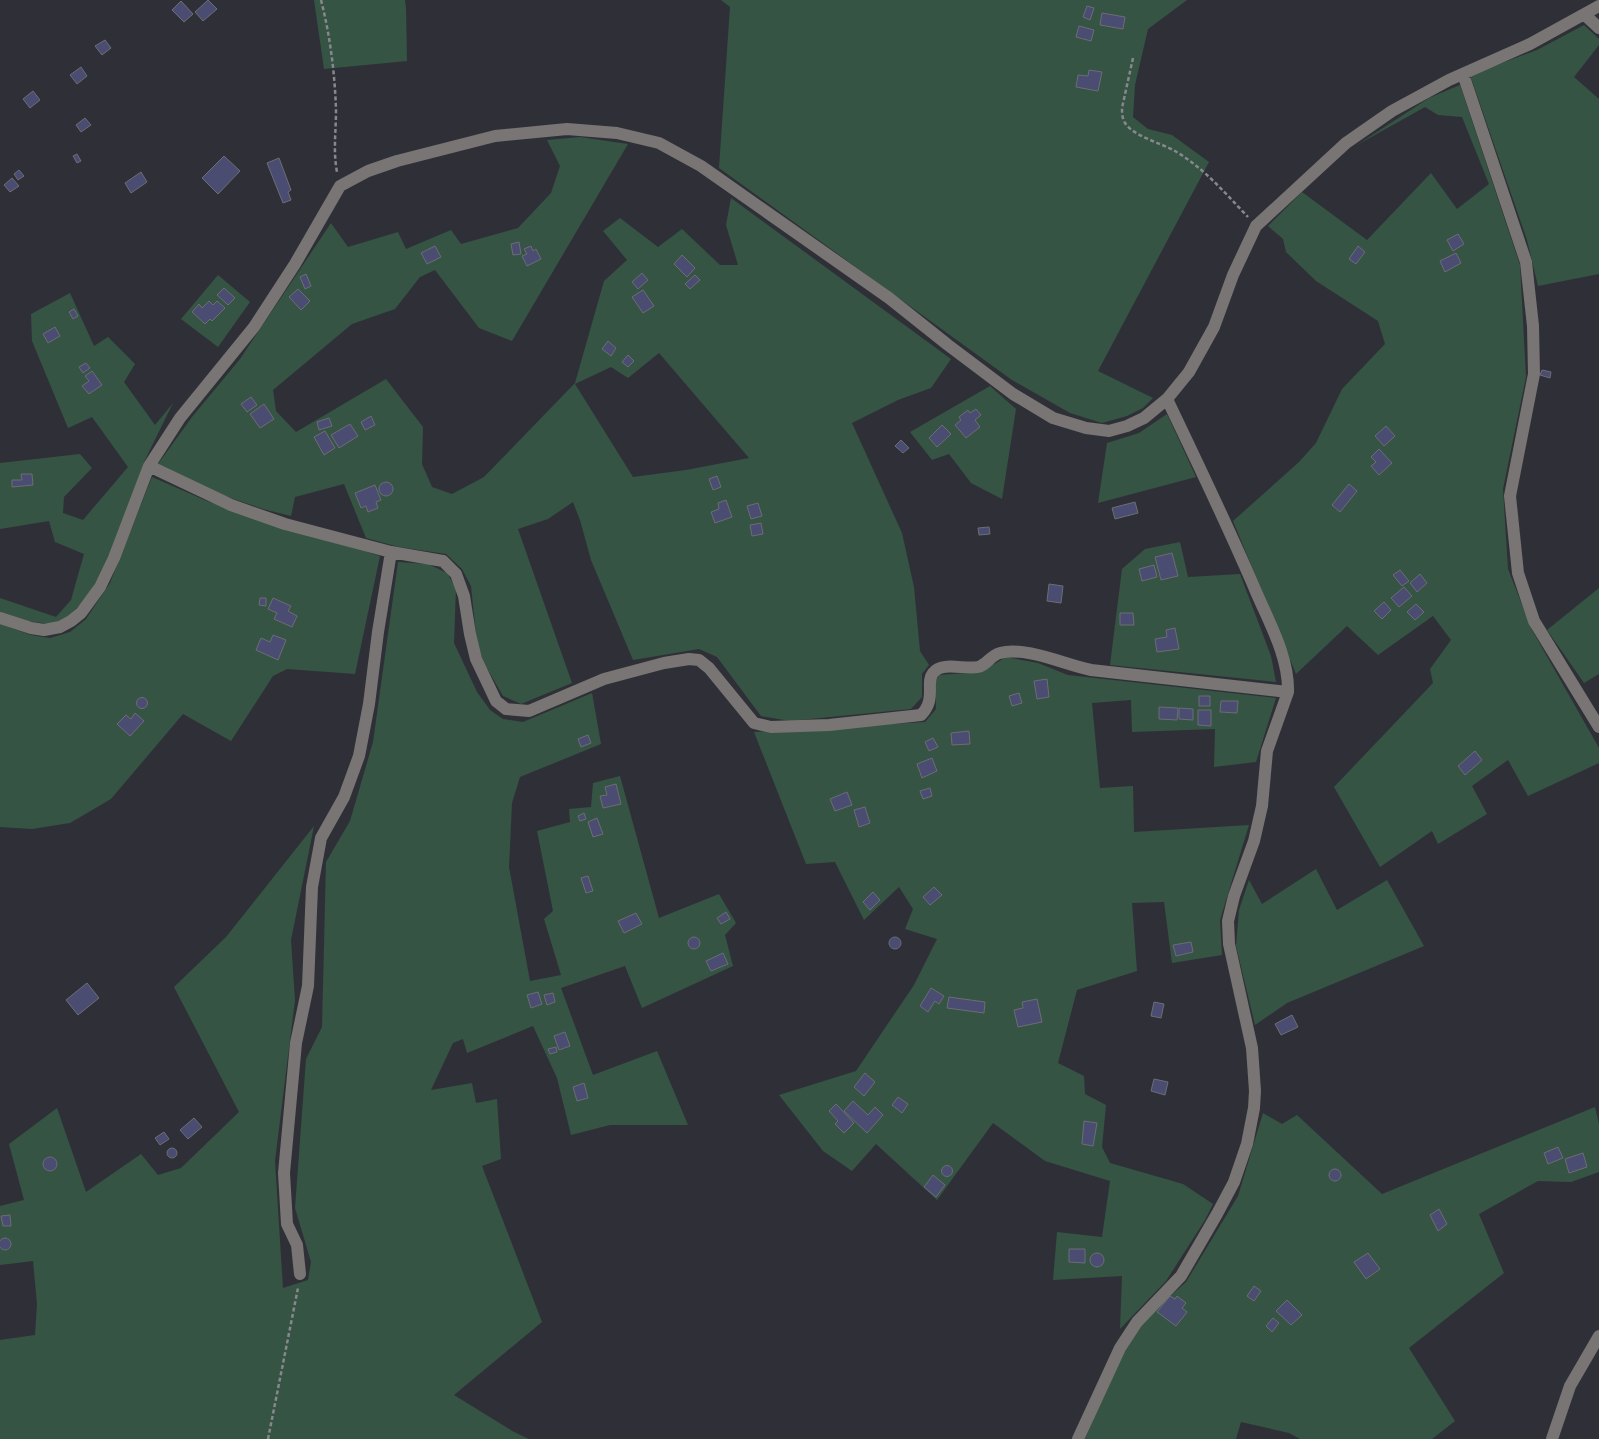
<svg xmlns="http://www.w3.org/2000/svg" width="1599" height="1439" viewBox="0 0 1599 1439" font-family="Manrope,sans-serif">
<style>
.green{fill:#355444;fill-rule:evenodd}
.building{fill:#4a4d71;stroke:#6c6d75}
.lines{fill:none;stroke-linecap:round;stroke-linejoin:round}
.path{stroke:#87888d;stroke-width:2.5;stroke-dasharray:4 2.5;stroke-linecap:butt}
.minor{stroke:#797574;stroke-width:12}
</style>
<rect width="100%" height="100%" fill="#2f3037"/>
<path class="green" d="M314 0H405L406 8 407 61 324 69Z
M721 0H1187L1148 29 1135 85 1133 117 1148 129 1172 135 1209 162 1098 371 1153 398 1143 408 1127 416 1102 423 1070 413 1012 380 719 168 730 7Z
M1584 25 1599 39V45L1574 77 1599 99V274L1538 286 1527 240 1470 75 1537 50Z
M1460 85 1520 265 1526 377 1503 489 1508 569 1532 630 1599 748V763L1528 796 1508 760 1472 786 1487 814 1438 844 1432 831 1380 867 1334 787 1433 683 1430 669 1451 640 1433 616 1378 655 1347 626 1296 674 1233 521 1299 462 1316 443 1342 389 1385 344 1378 321 1316 281 1286 252 1283 239 1268 226 1302 192 1367 240 1431 173 1457 209 1489 184 1462 117 1438 115 1425 107 1357 145 1429 98Z
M580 137 628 144 512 341 479 328 435 270 420 277 395 309 352 324 273 390 276 411 296 432 386 379 423 427 422 464 432 487 452 494 484 477 575 383 604 281 627 260 603 231 620 218 658 247 682 229 720 265H738L726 225 731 198 951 359 931 388 898 400 852 423 902 533 914 587 920 651 929 665 922 674V697L911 709 790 721 761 716 717 657 699 649 633 660 591 560 580 520 573 502 548 519 518 529 572 683 521 704 503 696 484 663 477 644 471 586 462 569 446 554 399 547 366 538 344 484 295 497 291 516 263 509 222 495 158 464 192 417 240 359 331 223 348 247 398 232 406 249 451 230 461 244 518 228 551 193 560 166 547 140ZM659 353 749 458 686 470 633 477 575 384 611 367 628 378Z
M218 275 250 302 218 347 181 319Z
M70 293 94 346 108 337 135 364 124 382 155 425 173 403 144 462 115 547 88 596 66 620 50 624 19 620 0 613V598L56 617 71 600 84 554 55 542 49 521 0 529V463L80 454 92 468 64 497 63 513 83 520 128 467 92 417 68 428 32 341 31 314Z
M990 386 1016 409 1002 499 971 483 949 454 932 460 910 432Z
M1167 414 1196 477 1098 503 1107 443 1139 433Z
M152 477 207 501 380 556 355 674 287 669 273 676 231 741 183 714 111 799 70 823 32 829 0 827V624L31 635 50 638 70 632 86 619 110 583Z
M1180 542 1188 577 1240 574 1271 656 1276 682 1110 665 1122 569 1145 549Z
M398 562 428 564 447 573 456 588 454 643 477 692 490 710 503 719 523 722 592 693 601 744 520 777 512 803 509 867 530 981 561 975 544 919 553 911 537 831 570 822 569 809 591 807 593 783 620 776 659 918 719 894 736 923 725 935 733 966 642 1008 625 966 561 988 593 1075 657 1051 688 1125H610L571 1135 557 1078 533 1026 467 1053 463 1039 453 1043 431 1090 472 1083 476 1103 497 1099 501 1159 482 1166 542 1322 454 1395 514 1432 529 1439H0V1340L35 1335 37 1304 33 1261 0 1265V1206L24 1200 9 1144 57 1108 86 1192 141 1154 158 1175 181 1168 239 1112 174 987 226 937 314 826 291 940 295 1000 275 1161 283 1288 308 1280 311 1262 295 1208 306 1059 322 1027 326 862 350 821 373 742Z
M1599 588V674L1584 683 1547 630Z
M1006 657 1038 663 1068 675 1276 698 1256 762 1214 767 1215 729 1132 732 1131 700 1092 703 1100 788 1133 786 1134 832 1249 825 1220 920 1222 955 1172 963 1164 902 1132 903 1137 971 1077 990 1058 1063 1084 1076 1085 1094 1106 1105 1102 1147 1110 1163 1183 1184 1213 1204 1205 1220 1166 1281 1120 1329 1122 1276 1053 1280 1057 1232 1102 1237 1110 1181 1045 1161 993 1123 937 1200 876 1144 852 1171 823 1151 779 1095 856 1071 914 985 937 939 905 929 913 909 899 887 864 920 835 862 806 864 754 732 925 722 936 709 935 682 939 675 981 672Z
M1316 869 1337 910 1387 880 1424 946 1287 1003 1255 1025 1236 946 1239 910 1249 880 1262 904Z
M1595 1107 1599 1124V1172L1571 1182 1538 1181 1479 1214 1504 1273 1409 1348 1455 1421 1432 1439H1300L1289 1433 1241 1422 1236 1439H1085L1120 1354 1140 1323 1186 1282 1238 1196 1263 1113 1282 1124 1297 1115 1382 1194Z"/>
<path class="building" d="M208 0 217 9 203 21 195 12Z
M181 1 193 14 184 22 172 10Z
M1087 6 1094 8 1090 20 1083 17Z
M1102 13 1125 17 1123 29 1100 25Z
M1079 26 1094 30 1091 41 1076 37Z
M105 40 111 48 102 55 95 46Z
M81 67 87 76 77 84 70 75Z
M1089 70 1102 72 1098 91 1076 87 1078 75 1088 76Z
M33 91 40 100 30 108 23 99Z
M85 118 91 125 81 132 76 125Z
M77 154 81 161 77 163 73 156Z
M224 156 240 171 218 194 202 178Z
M279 158 291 190 288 192 291 200 283 203 267 163Z
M19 170 24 176 18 180 14 174Z
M141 172 147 182 131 193 125 183Z
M12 178 19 186 10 192 4 185Z
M1458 234 1464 244 1453 251 1447 240Z
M519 242 521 254 513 255 511 244Z
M435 246 441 257 427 264 421 253Z
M531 246 533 251 536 249 541 259 527 266 522 256 527 254 524 249Z
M1358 246 1365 252 1356 264 1349 259Z
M1456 253 1461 263 1445 272 1440 261Z
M682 255 695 268 687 277 674 264Z
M642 273 648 280 638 289 632 282Z
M306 274 311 286 305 289 300 277Z
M695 275 700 280 690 289 685 284Z
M224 288 235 298 228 305 217 295Z
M298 289 310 301 301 310 289 297Z
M643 290 654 306 643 313 632 297Z
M209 301 213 305 217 301 225 308 212 321 210 319 205 324 192 312 199 304 202 308Z
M74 309 78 316 73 319 69 312Z
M55 327 60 336 48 343 43 334Z
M608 341 616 348 611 356 602 349Z
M628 355 634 361 628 367 622 362Z
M86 363 90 368 83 373 79 367Z
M1542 370 1551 372 1550 378 1540 375Z
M92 371 102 385 89 394 82 386 89 381 85 376Z
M251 397 257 405 247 412 241 404Z
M264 404 274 419 260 428 250 414Z
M976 409 981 415 975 420 980 427 966 438 955 425 961 420 959 417 968 410 970 413Z
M371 416 375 425 365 430 361 422Z
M329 418 332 426 319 430 317 422Z
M350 424 358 436 339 448 331 435Z
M942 425 951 434 937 447 929 438Z
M1386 426 1395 436 1384 446 1375 436Z
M325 431 335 448 324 455 314 437Z
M901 440 909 448 903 453 895 446Z
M1379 449 1392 463 1379 475 1371 466 1376 462 1371 457Z
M21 474H32L33 485 12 487V480H22Z
M717 476 721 487 713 490 709 479Z
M379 489a7 7 0 1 1 14 0a7 7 0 1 1-14 0Z
M1349 484 1357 491 1340 512 1332 505Z
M375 485 381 500 376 502 378 508 368 512 366 506 361 508 355 493Z
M726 500 732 517 715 523 711 512 719 509 718 503Z
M1135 502 1138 513 1115 519 1112 508Z
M758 503 762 516 751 519 747 506Z
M761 523 763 534 752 536 750 525Z
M989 527 990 534 979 535 978 528Z
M1172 553 1178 576 1161 580 1155 557Z
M1154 565 1157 577 1142 581 1139 569Z
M1400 570 1409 581 1402 586 1393 575Z
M1420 574 1427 583 1417 592 1410 583Z
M1049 584 1063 586 1061 603 1047 601Z
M1404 587 1412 596 1399 607 1391 598Z
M260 598H266V606L259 605Z
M273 598 291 606 288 611 297 616 292 627 274 619 277 613 268 609Z
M1384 602 1391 610 1382 619 1374 611Z
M1416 604 1424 612 1415 620 1407 612Z
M1120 613H1133L1134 625H1120Z
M1175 628 1179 649 1157 652 1155 639 1167 637 1166 630Z
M273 635 286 640 278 660 256 650 261 638 270 642Z
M1047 679 1049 697 1037 699 1034 681Z
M1019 693 1022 703 1012 706 1009 696Z
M1199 696H1210V706H1199Z
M136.5 703a5.5 5.5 0 1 1 11 0a5.5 5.5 0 1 1-11 0Z
M1221 701H1238L1237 713 1220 712Z
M1159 707 1178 708 1177 720 1159 719Z
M1179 708 1193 709V720L1179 719Z
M1198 710H1211V726L1198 725Z
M135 713 144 721 130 736 117 724 126 715 131 719Z
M969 731 970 744 952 745 951 733Z
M588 735 591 743 581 747 578 739Z
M933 738 938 747 929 751 925 742Z
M1475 751 1482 760 1465 775 1458 766Z
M932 758 937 771 922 778 917 764Z
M616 784 621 804 603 808 600 796 607 795 605 787Z
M930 788 932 796 923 799 920 791Z
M847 792 852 805 835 811 830 799Z
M865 807 870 823 859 827 854 810Z
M584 813 586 819 580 821 578 816Z
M597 818 603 834 593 837 588 822Z
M588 876 593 891 586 893 581 878Z
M934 887 942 895 930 905 923 897Z
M873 892 880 900 870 910 863 902Z
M726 912 730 919 721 924 717 918Z
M636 913 642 924 624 933 618 921Z
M688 943a6 6 0 1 1 12 0a6 6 0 1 1-12 0Z
M889 943a6 6 0 1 1 12 0a6 6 0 1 1-12 0Z
M1191 942 1193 952 1176 956 1173 945Z
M723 953 728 964 711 971 706 961Z
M87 983 99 998 78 1015 66 1000Z
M931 988 944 996 939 1004 935 1001 928 1012 920 1006Z
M538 992 542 1004 531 1008 527 995Z
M553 993 555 1002 547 1005 544 995Z
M949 997 985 1002 984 1013 947 1008Z
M1037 999 1042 1022 1018 1027 1014 1010 1023 1008 1022 1002Z
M1154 1002 1164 1004 1161 1018 1151 1016Z
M1292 1015 1298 1027 1281 1035 1275 1024Z
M565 1032 570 1046 559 1050 554 1036Z
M556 1047 557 1052 550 1054 548 1049Z
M865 1073 875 1082 864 1096 854 1087Z
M1154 1079 1168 1082 1165 1095 1151 1091Z
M584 1083 588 1098 577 1101 573 1087Z
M898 1097 908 1104 902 1113 892 1105Z
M853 1101 868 1115 875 1107 883 1115 867 1133 844 1111Z
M836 1104 854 1123 844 1133 835 1124 838 1121 829 1111Z
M194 1118 202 1127 188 1139 180 1130Z
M1084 1121 1097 1123 1093 1146 1082 1144Z
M164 1132 169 1139 160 1145 155 1138Z
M1558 1147 1563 1158 1548 1164 1544 1153Z
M167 1153a5 5 0 1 1 10 0a5 5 0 1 1-10 0Z
M1583 1153 1587 1167 1569 1173 1565 1159Z
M43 1164a7 7 0 1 1 14 0a7 7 0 1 1-14 0Z
M941.5 1171a5.5 5.5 0 1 1 11 0a5.5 5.5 0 1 1-11 0Z
M1329 1175a6 6 0 1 1 12 0a6 6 0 1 1-12 0Z
M933 1175 945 1185 936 1197 924 1187Z
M1439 1209 1447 1224 1438 1231 1430 1215Z
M10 1215 11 1226H3L1 1216Z
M-1 1244a6 6 0 1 1 12 0a6 6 0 1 1-12 0Z
M1069 1249H1085V1263L1069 1262Z
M1368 1253 1380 1269 1366 1279 1354 1262Z
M1090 1260a7 7 0 1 1 14 0a7 7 0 1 1-14 0Z
M1254 1286 1261 1291 1254 1301 1247 1296Z
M1170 1296 1175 1299 1177 1296 1186 1303 1182 1308 1187 1312 1176 1326 1157 1312Z
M1287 1300 1302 1315 1291 1325 1276 1311Z
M1273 1318 1279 1323 1272 1332 1266 1326Z"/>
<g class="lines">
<path class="path" d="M321 0C330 35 335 74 336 111 336 132 333 151 337 172
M1133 58 1122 108C1122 113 1122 118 1125 123 1133 136 1161 143 1175 151 1204 168 1225 193 1248 217
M268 1439 298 1288"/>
<path class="minor" d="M1585 15 1599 28
M1463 74 1526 262 1533 326 1534 374 1510 496 1518 573 1534 621 1599 727
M149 466 231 505 285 524 391 552 443 561 456 574 464 596 470 634 476 659 496 701 506 709 529 711 604 679 664 663 689 659 699 660 709 668 754 723 771 727 829 725 921 715C937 699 925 683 933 673 942 661 965 670 978 667 987 665 991 655 1000 653 1025 646 1066 665 1091 670L1288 692
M0 618 31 628 44 630 60 627 71 621 81 613 100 587 114 558 149 466 180 418 254 327 295 264 340 186 368 171 397 161 495 136 567 129 617 133 659 143 701 166 889 298 948 345 1013 394 1053 418 1086 428 1109 431 1127 426 1144 418 1167 399 1189 372 1214 327 1233 275 1256 226 1346 143 1392 111 1449 80 1530 44 1599 6
M300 1274 297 1245 287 1224 284 1173 296 1043 308 986 312 887 321 838 344 797 359 756 369 704 378 632 391 552
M1078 1439 1120 1348 1137 1322 1181 1276 1217 1214 1234 1182 1247 1144 1254 1108 1255 1091 1252 1048 1229 944 1228 921 1234 896 1254 841 1262 806 1267 751 1288 692C1289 658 1270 624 1257 594 1229 528 1198 464 1167 399
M1552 1439 1570 1386 1599 1336"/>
</g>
</svg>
